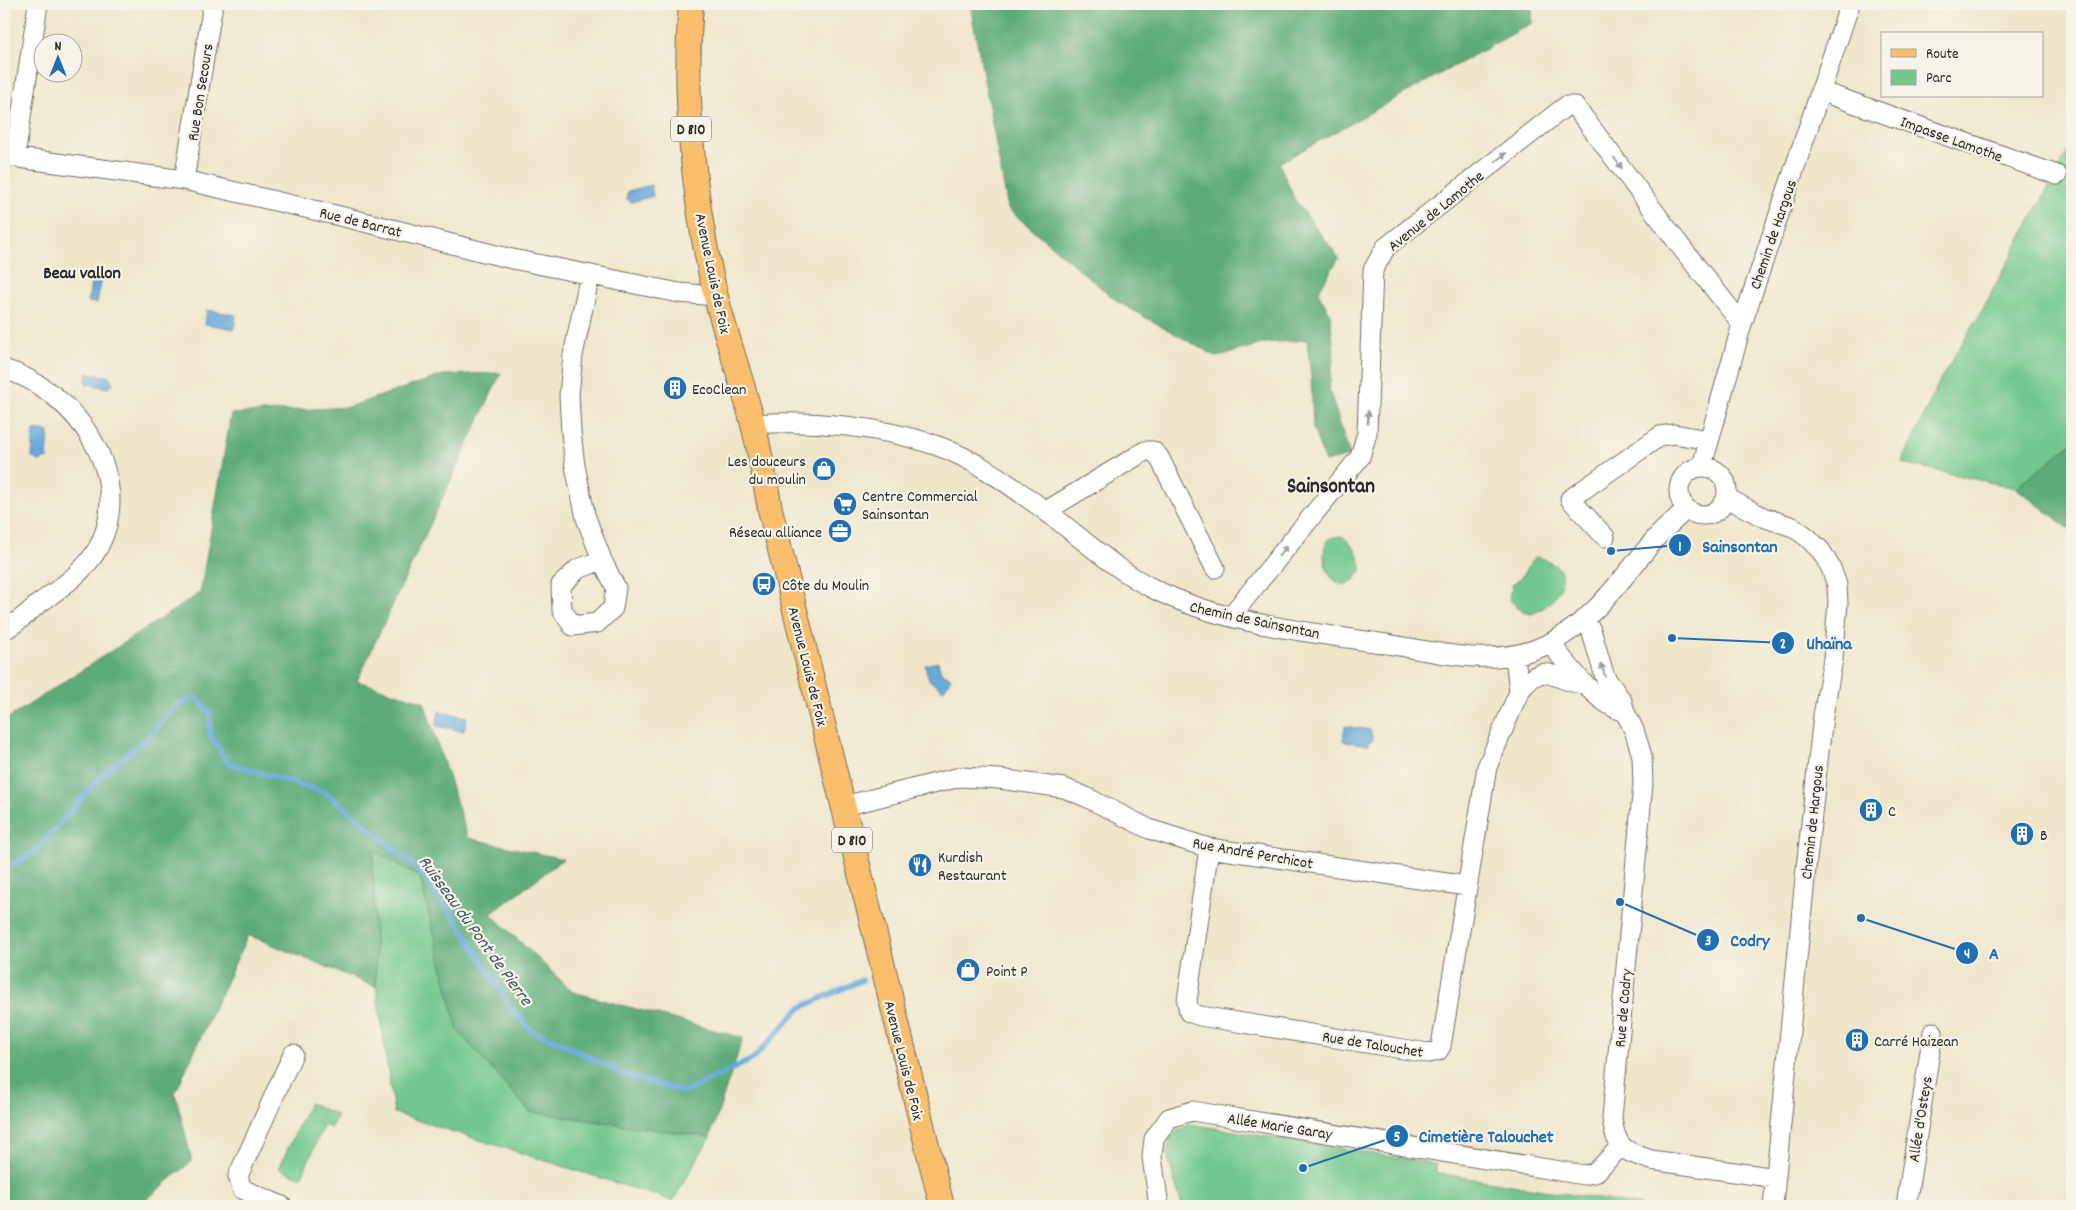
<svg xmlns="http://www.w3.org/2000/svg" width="2076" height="1210" viewBox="0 0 2076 1210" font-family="Dekko,sans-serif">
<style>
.green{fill:#72c88c;stroke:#4e7a5c}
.forest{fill:#5dac78;stroke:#446c52}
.water{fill:#68a9dc;stroke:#4a6a84}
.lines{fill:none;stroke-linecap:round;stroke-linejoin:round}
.stream{stroke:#68a9dc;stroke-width:5.5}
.minor-casing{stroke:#706c63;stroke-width:21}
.major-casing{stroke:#706c63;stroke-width:26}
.minor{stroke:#fff;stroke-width:19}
.major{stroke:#fabe6d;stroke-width:24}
.oneway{fill:#a0a0a0}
.labels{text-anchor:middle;stroke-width:4.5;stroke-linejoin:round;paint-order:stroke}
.shield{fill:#f7f3e8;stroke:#686764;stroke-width:1}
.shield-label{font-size:15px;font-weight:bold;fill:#2b2b2b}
.street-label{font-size:16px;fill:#2b2b2b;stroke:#f7f3e8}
.poi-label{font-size:16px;fill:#2b2b2b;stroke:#f7f3e8;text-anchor:start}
.neighbourhood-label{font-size:18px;font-weight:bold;fill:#2b2b2b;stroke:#f7f3e8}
.water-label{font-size:18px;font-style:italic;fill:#405769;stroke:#f7f3e8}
.district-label{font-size:21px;font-weight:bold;fill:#2b2b2b;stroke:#f7f3e8}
.leader{fill:none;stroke:#1f6fb2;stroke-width:2}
.callout-dot{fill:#1f6fb2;stroke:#f7f3e8;stroke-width:2}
.mark-label{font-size:15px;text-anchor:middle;font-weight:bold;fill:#fff}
.callout-label{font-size:18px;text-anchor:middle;font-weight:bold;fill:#1f6fb2;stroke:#f7f3e8;stroke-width:4.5;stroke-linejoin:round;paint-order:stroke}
</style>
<rect width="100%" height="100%" fill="#f7f3e8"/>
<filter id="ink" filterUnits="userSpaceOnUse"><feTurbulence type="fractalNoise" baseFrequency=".02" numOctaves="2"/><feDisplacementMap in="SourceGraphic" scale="10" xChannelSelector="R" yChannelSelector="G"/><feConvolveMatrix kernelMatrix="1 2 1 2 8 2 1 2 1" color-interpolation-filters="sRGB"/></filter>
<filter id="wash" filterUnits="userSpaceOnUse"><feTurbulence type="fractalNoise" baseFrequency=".0096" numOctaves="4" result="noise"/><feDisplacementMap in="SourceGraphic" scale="20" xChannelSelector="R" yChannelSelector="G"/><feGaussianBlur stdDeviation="1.12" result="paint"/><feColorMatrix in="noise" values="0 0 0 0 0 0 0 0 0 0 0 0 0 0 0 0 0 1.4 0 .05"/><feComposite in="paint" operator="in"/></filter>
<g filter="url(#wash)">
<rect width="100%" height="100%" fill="#efe6ca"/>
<path class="green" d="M2072 144V443L2016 488 1902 463 1940 380 1980 314Z
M1342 536C1354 546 1361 556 1361 571 1336 611 1313 551 1330 539 1334 536 1338 537 1342 536Z
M1536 557 1544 559 1559 568C1570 587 1547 610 1530 614L1517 608 1509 598 1512 585 1525 573 1531 561Z
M373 850 420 877 458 1031 530 1112 710 1137 673 1201 394 1113 376 987Z
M309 1103 337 1115 331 1128 324 1125 301 1178 279 1168Z
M1190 1124 1436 1164V1173L1643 1206H1182L1167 1155 1170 1135Z"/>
<path class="forest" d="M970 4H1533L1532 23 1279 163 1295 200 1339 258 1318 292 1330 314 1334 351 1329 389 1350 456 1325 462 1313 428 1311 377 1307 340 1265 343 1217 357 1118 302 1008 209Z
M501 373 357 681 424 702 468 838 563 859 491 914 573 992 743 1038 710 1137 530 1112 458 1031 420 877 373 850 376 987 248 935 175 1093 192 1161 139 1206H4V721L200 593 231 414 348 407 443 375Z
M2072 443V531L2016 488Z"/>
<path class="water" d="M651 185 653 196 631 202 626 198 628 191Z
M93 272 102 274 97 303 88 302Z
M207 310 236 315 234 329 205 324Z
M88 373 110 377 113 384 109 388 86 384Z
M34 430 49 432 47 459 45 458 41 462 32 457Z
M938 662 941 672 951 678 944 690 929 680 925 665Z
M439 711 467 717 464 731 436 726Z
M1345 726 1370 730 1373 740 1369 742 1368 745 1343 741Z"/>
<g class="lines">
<path class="stream" d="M4 870 37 850 103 774 152 734 177 705 197 697 210 714V735L228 763 327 793 416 867 458 922 510 1006 531 1031 553 1039 625 1075 685 1092 753 1059 800 1008 862 980"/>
</g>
</g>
<g filter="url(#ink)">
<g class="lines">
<g class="minor-casing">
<path id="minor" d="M1820 91 2057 175
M4 156 184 180 344 217 508 258 679 293 716 296
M15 157 38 4
M184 180 213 4
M590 275 573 355 569 395 571 432 575 466 586 518 602 560 616 588 613 608 597 623 573 626 562 610 561 585 578 569 602 560
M4 369C74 390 137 476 98 548 85 572 59 589 37 605 27 614 16 624 4 630
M753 424C812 420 879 426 935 445 976 459 1013 487 1047 512 1082 538 1115 570 1154 589 1227 626 1314 632 1393 645 1445 654 1499 668 1548 644 1595 621 1623 576 1656 538 1665 528 1676 519 1686 509
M1702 466 1742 324 1850 4
M1679 491a24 24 0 1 1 48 0a24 24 0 1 1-48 0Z
M1727 498 1763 517 1793 527 1807 537 1821 551 1831 568 1837 585 1838 603 1833 659 1823 716 1806 868 1773 1206
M1046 511 1145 451H1153L1159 457 1215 568
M1605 537 1570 499 1660 436 1674 434 1708 440
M1230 617 1360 457 1367 433 1373 270 1386 247 1566 106H1574L1584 118 1681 247 1742 324
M1584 620 1591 630 1605 677 1622 701 1625 712 1634 730 1642 756 1643 784 1612 1118C1616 1148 1623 1151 1651 1160L1776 1178
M1550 643C1569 666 1596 704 1625 712
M1519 692C1545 656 1554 683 1585 684
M844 806 960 777 999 779 1064 788 1086 797 1149 829 1209 848 1467 886
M1209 848 1187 1001 1189 1012 1200 1016 1428 1053 1438 1051 1441 1046 1487 767 1519 692 1515 656
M282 1206 242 1189 238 1176 293 1054
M1159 1206 1152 1157 1154 1139 1169 1118 1192 1111 1584 1175 1595 1173 1620 1147
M1906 1206 1933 1032"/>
</g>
<g class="major-casing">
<path id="major" d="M691 4C683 97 694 206 716 297 727 339 742 381 753 424 760 452 765 480 770 509L942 1206"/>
</g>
<use href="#minor" class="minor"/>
<use href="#major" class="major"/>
</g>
<defs><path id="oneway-solid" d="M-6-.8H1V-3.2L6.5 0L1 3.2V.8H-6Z" transform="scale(1.25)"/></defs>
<g class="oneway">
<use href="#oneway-solid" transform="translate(1501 157) rotate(-38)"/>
<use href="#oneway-solid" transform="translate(1618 163) rotate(53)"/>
<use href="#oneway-solid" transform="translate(1368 417) rotate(-88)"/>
<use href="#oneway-solid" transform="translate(1283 551) rotate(-50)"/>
<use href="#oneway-solid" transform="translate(1603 670) rotate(-107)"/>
</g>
</g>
<defs>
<g id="building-disc" transform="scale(1.25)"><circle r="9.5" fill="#1f6fb2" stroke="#f7f3e8"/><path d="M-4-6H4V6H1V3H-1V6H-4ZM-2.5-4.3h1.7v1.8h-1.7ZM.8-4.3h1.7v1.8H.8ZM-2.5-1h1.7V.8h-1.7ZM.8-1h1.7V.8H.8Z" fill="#fff"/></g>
<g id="shop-disc" transform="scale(1.25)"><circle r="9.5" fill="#1f6fb2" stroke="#f7f3e8"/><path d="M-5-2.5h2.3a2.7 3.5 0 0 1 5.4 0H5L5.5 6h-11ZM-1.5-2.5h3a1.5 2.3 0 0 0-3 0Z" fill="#fff"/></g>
<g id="supermarket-disc" transform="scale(1.25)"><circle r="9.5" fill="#1f6fb2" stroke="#f7f3e8"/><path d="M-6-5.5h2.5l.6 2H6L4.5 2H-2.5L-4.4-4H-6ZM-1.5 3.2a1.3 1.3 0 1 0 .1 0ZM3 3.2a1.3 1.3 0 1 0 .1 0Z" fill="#fff"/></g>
<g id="office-disc" transform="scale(1.25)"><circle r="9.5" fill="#1f6fb2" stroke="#f7f3e8"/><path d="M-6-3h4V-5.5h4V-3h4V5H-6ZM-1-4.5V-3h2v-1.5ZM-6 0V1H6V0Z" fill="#fff"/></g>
<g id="bus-disc" transform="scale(1.25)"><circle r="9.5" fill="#1f6fb2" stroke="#f7f3e8"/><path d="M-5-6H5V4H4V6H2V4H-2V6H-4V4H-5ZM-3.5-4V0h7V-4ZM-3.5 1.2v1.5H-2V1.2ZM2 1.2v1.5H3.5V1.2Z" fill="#fff"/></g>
<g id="restaurant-disc" transform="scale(1.25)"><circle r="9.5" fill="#1f6fb2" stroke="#f7f3e8"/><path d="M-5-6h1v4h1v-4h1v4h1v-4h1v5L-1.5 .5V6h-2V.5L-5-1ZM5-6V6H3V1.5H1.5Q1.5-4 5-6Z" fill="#fff"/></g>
</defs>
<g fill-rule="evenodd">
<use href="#building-disc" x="675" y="388"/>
<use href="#shop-disc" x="824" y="469"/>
<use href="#supermarket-disc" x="845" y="504"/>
<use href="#office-disc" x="840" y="531"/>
<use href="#bus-disc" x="764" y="584"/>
<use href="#building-disc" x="1871" y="810"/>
<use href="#building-disc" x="2022" y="834"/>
<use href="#restaurant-disc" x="920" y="865"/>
<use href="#shop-disc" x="968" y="970"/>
<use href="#building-disc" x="1857" y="1040"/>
</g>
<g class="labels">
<g class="shield">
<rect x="671" y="116.5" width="40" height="25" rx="4"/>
<rect x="832" y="827.5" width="40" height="25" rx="4"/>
</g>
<g class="shield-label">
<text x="691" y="134">D 810</text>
<text x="852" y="845">D 810</text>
</g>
<g class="street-label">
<text transform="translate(199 92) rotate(-81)" y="6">Rue Bon Secours</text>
<text transform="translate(1952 138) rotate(20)" y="6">Impasse Lamothe</text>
<text transform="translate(1435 210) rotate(-39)" y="6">Avenue de Lamothe</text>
<text transform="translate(361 221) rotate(14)" y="6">Rue de Barrat</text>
<text transform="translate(1772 234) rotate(-71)" y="6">Chemin de Hargous</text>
<text transform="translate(714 273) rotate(78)" y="6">Avenue Louis de Foix</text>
<text transform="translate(1255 619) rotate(12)" y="6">Chemin de Sainsontan</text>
<text transform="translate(809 666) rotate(76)" y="6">Avenue Louis de Foix</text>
<text transform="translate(1811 822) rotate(-84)" y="6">Chemin de Hargous</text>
<text transform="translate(1253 852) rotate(10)" y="6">Rue André Perchicot</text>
<text transform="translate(1622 1008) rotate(-85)" y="6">Rue de Codry</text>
<text transform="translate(1373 1043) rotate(9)" y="6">Rue de Talouchet</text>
<text transform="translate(905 1060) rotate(76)" y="6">Avenue Louis de Foix</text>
<text transform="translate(1919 1119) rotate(-81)" y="6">Allée d'Osteys</text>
<text transform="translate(1280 1125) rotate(9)" y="6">Allée Marie Garay</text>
</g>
<g class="poi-label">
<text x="692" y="394">EcoClean</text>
<text x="806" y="466" text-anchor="end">Les douceurs<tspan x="806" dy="18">du moulin</tspan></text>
<text x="862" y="501">Centre Commercial<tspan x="862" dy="18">Sainsontan</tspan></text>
<text x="822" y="537" text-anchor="end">Réseau alliance</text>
<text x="782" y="590">Côte du Moulin</text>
<text x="1888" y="816">C</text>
<text x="2040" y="840">B</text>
<text x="938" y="862">Kurdish<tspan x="938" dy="18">Restaurant</tspan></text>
<text x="986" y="976">Point P</text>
<text x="1874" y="1046">Carré Haizean</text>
</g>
<g class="neighbourhood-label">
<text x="82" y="278">Beau vallon</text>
</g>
<g class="water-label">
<text transform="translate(476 930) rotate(54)" y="6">Ruisseau du Pont de Pierre</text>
</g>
<g class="district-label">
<text x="1331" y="492">Sainsontan</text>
</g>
</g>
<path class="leader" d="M1611 551L1680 545M1672 638L1783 643M1620 902L1708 940M1861 918L1967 953M1303 1168L1397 1136"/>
<g class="callout-dot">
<circle cx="1611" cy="551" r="5"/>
<circle cx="1672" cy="638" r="5"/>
<circle cx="1620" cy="902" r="5"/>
<circle cx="1861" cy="918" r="5"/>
<circle cx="1303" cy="1168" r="5"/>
<circle cx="1680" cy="545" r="12"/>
<circle cx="1783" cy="643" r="12"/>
<circle cx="1708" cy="940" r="12"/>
<circle cx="1967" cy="953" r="12"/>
<circle cx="1397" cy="1136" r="12"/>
</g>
<g class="mark-label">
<text x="1680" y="551">1</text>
<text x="1783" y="648">2</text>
<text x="1708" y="945">3</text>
<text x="1967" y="958">4</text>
<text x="1397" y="1141">5</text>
</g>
<g class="callout-label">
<text x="1740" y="552">Sainsontan</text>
<text x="1829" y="649">Uhaïna</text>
<text x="1750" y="946">Codry</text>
<text x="1994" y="959">A</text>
<text x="1486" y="1142">Cimetière Talouchet</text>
</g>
<rect width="2076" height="1210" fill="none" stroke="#f7f3e8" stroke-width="20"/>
<rect x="1881" y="32" width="162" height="65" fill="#f7f3e8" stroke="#a5a39c"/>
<rect x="1891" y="49" width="25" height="8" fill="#fabe6d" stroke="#a5a39c"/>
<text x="1926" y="58" font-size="15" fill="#2b2b2b">Route</text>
<rect x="1891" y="70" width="25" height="15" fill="#72c88c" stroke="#a5a39c"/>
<text x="1926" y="82" font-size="15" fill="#2b2b2b">Parc</text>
<g transform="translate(58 58)"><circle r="24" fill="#f7f3e8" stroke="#a5a39c"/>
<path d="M0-4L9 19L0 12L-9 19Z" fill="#1f6fb2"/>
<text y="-8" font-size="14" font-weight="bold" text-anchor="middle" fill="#2b2b2b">N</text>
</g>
</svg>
